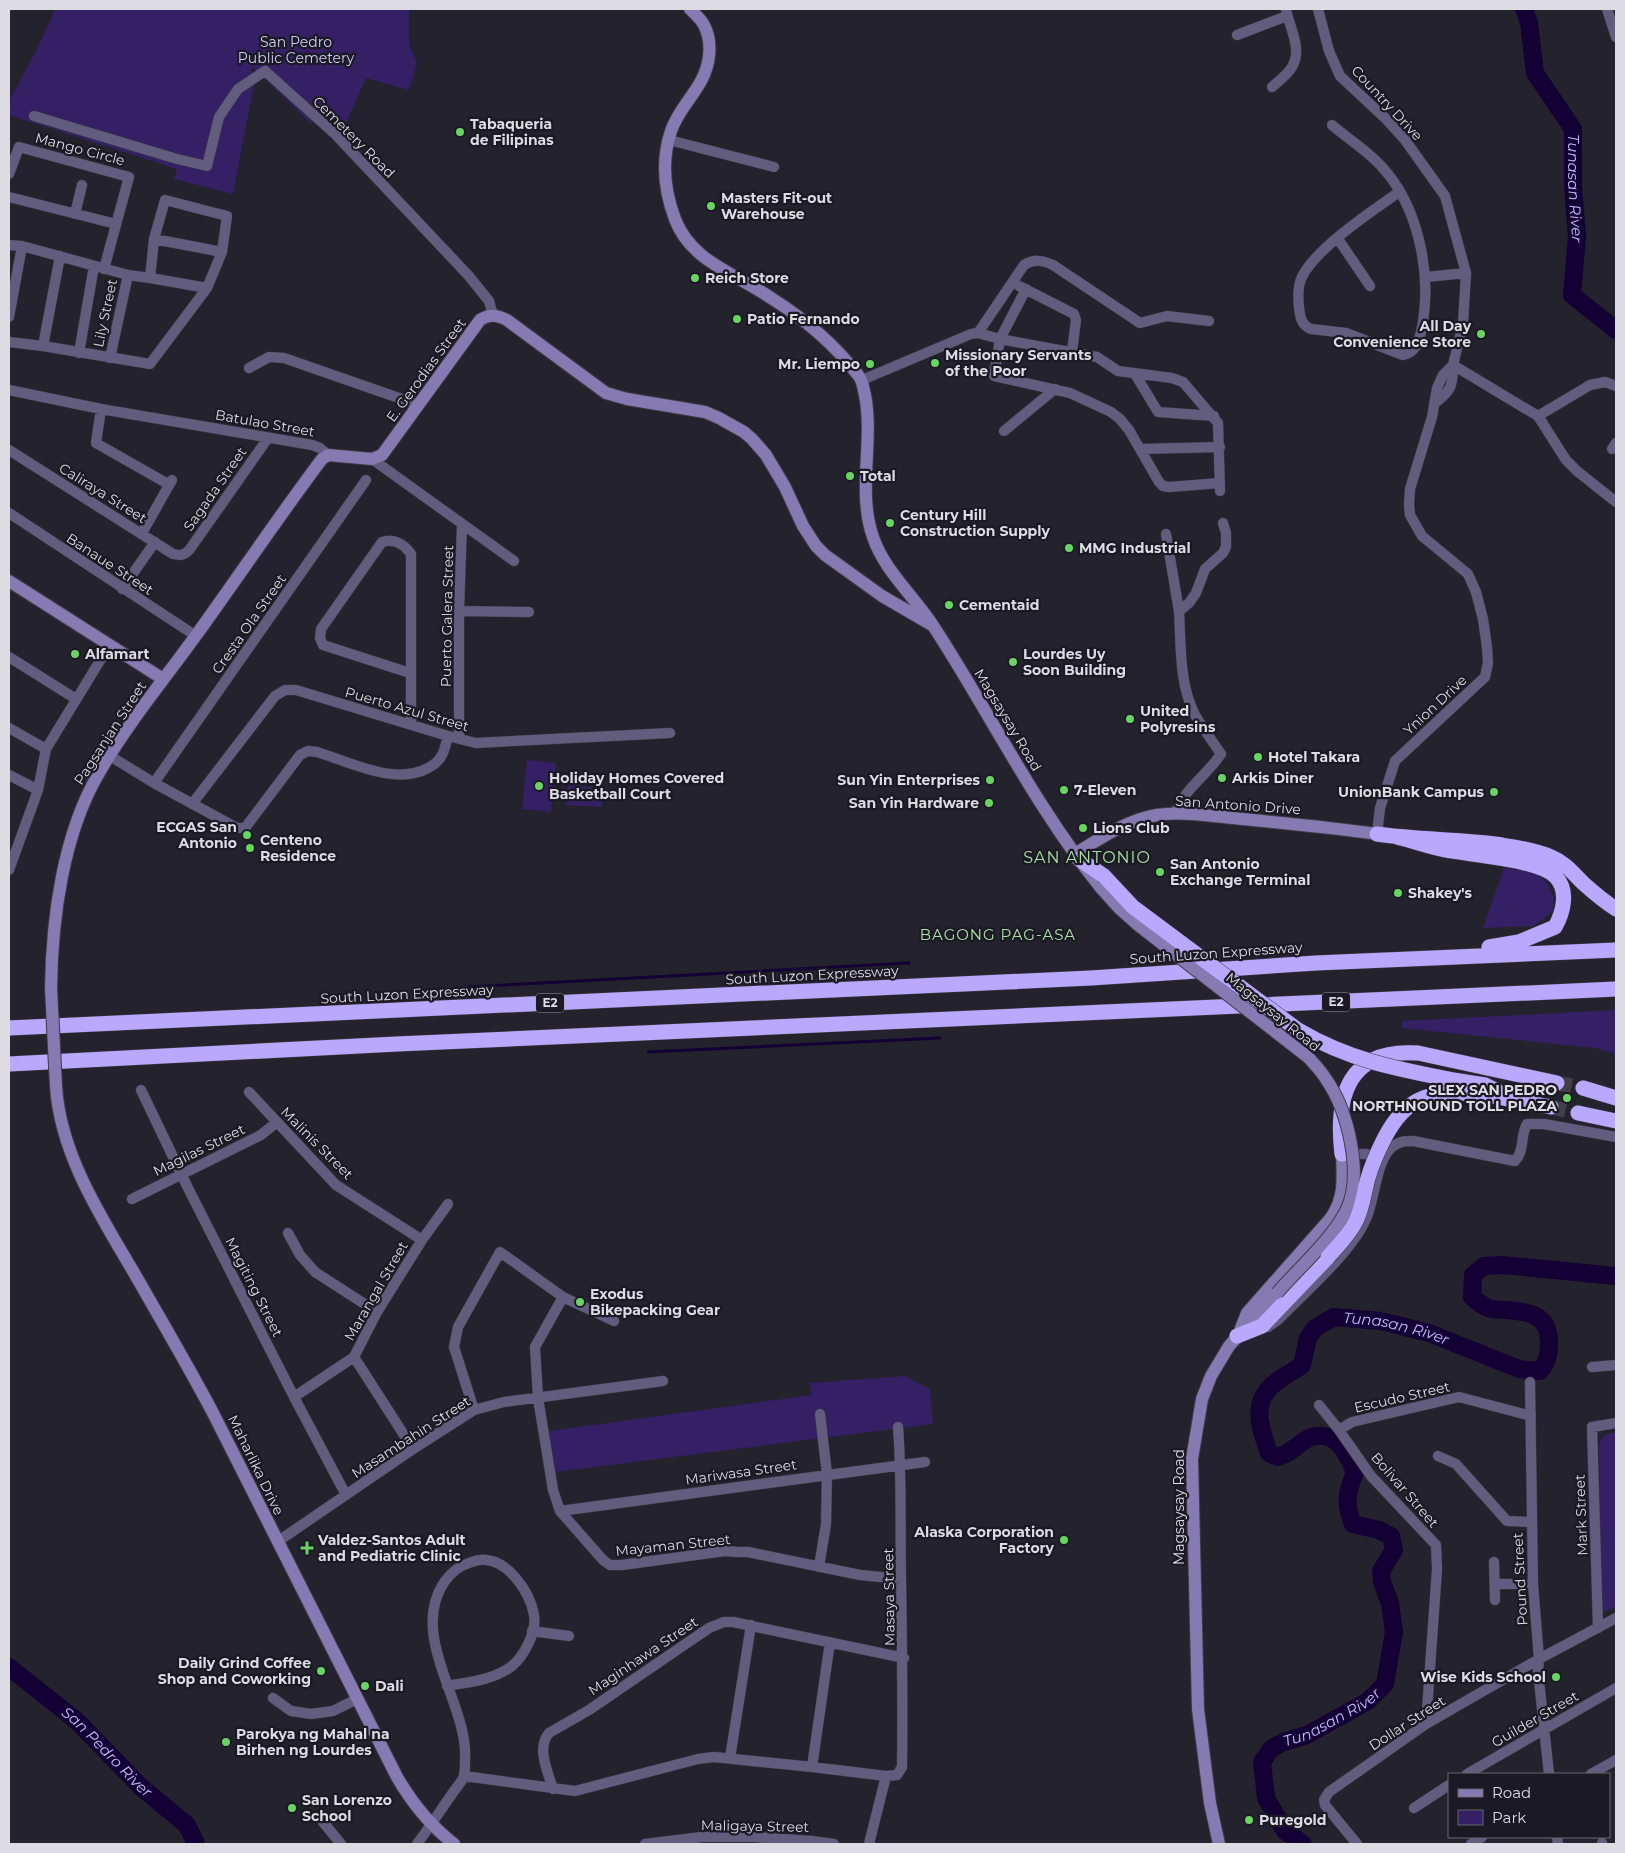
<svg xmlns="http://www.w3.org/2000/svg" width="1625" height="1853" viewBox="0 0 1625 1853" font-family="Montserrat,sans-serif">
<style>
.green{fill:#351f65}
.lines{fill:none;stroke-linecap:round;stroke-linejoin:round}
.stream{stroke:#140035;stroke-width:3}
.river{stroke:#140035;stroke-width:18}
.highway-tunnel{stroke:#403e48;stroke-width:15;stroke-dasharray:15 8;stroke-linecap:butt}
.street-casing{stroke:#3e3c46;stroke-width:11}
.secondary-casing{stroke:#3e3c46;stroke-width:14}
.highway-casing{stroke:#3e3c46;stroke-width:16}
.street{stroke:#625c7e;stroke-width:10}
.secondary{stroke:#857ab2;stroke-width:12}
.highway{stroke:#b9a8fe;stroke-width:15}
.secondary-bridge-casing{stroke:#3e3c46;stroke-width:14;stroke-linecap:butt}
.highway-bridge-casing{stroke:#3e3c46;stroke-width:16;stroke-linecap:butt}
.secondary-bridge{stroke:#857ab2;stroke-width:12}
.highway-bridge{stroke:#b9a8fe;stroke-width:15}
.poi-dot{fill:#69d364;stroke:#1b1923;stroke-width:2}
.labels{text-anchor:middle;stroke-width:4.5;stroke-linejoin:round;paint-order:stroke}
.shield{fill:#1b1923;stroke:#a3a2a9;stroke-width:1}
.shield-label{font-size:12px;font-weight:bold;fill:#dddce3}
.park-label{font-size:14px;fill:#d2cbf7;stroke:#1b1923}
.street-label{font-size:14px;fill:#dddce3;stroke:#1b1923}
.poi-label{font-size:14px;font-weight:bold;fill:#dddce3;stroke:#1b1923;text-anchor:start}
.water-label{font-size:15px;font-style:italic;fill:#c6bafc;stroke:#1b1923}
.neighbourhood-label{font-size:15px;letter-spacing:1px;fill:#a9e0a4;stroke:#1b1923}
.quarter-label{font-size:16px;letter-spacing:1px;fill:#a9e0a4;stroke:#1b1923}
</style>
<rect width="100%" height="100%" fill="#24222d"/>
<path class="green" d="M55 9H409V44L417 63 409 90 366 78 343 130 321 109 311 124 251 65 254 84 233 194 174 179 177 169 9 115V101L36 51Z
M527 760 556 763 551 812 522 809Z
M568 785 603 788 602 807 565 805Z
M1504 868 1535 872 1547 883 1554 898 1553 911 1534 926 1483 928Z
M1616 1010V1054L1595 1048 1402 1028V1021Z
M905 1376 930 1389 933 1424 555 1472 549 1431 812 1395 809 1383Z
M1616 1432V1607L1604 1612 1601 1609 1599 1445C1602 1435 1606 1434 1616 1432Z"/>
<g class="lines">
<path class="stream" d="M468 987 909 963
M648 1052 940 1038"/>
<g class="river">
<path id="s1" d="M1524 9 1529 23 1535 73 1573 129V185L1577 237 1572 295 1616 330"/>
<path id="s2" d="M9 1667 77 1721 141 1787 187 1825 196 1844"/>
<path id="s3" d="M1303 1844 1285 1831 1266 1798 1262 1762 1271 1749 1283 1742 1307 1735 1368 1701 1385 1684 1394 1632 1390 1603 1382 1582 1381 1571 1394 1550 1391 1536 1379 1530 1353 1524C1344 1502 1347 1493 1355 1472 1347 1453 1337 1430 1311 1437 1305 1439 1298 1446 1292 1450 1288 1453 1283 1455 1278 1457L1269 1453C1260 1427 1250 1402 1276 1382 1284 1376 1294 1371 1302 1365L1308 1338 1315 1328 1334 1317 1381 1321 1429 1333 1519 1369 1540 1371C1548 1362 1549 1353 1549 1342 1549 1307 1516 1312 1492 1309 1485 1308 1478 1302 1472 1297L1473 1275 1484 1266 1502 1265 1616 1276"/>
</g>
<path class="highway-tunnel" d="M1557 1083 1583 1088
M1551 1107 1578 1113"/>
<g class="street-casing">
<path id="street" d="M1318 9 1329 51 1340 76 1386 119 1405 140 1445 196 1466 273 1463 324 1453 365 1443 375 1437 388 1432 417 1410 489 1409 504 1410 515 1422 536 1468 574 1476 592 1483 619 1487 647 1488 663 1485 677 1395 761 1380 808 1377 834
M1607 9 1616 37
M1237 35 1287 16
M1272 87C1279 81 1288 74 1292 67 1303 49 1289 27 1286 9
M34 116 177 159 207 166 219 117 238 89 265 71 335 134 468 275 489 301 493 315
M1332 125C1348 139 1368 151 1382 167 1418 206 1431 271 1423 322 1420 336 1419 352 1403 355L1346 333 1311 329C1301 325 1300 317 1299 307 1298 298 1298 285 1302 277 1316 248 1372 211 1399 192
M669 140 774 167
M9 174 19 147 129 177 104 269
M9 197 116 224
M75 214 82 185
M154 239 222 252
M1338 239 1370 286
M9 245 22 246 128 275 150 278 154 239 165 200 227 216 222 252 207 288 150 364 43 346 9 342
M1426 277 1466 273
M150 278 207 288
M1019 286 1074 314 1076 320 1072 352
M1026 289 1000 339 994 376 1070 393 1111 412 1120 419 1129 430 1159 482 1163 486 1169 487 1220 483
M9 317 22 246
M978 333 1024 265C1034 259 1042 260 1053 265L1140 323 1167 316 1209 321
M43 346 60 256
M79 353 94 266
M110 358 128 275
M1453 365 1538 416 1566 460 1577 471 1616 502
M249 368 269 357 284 358 419 405
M1135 374 1158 412 1214 416
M862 380 971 334 978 333 1000 339 1097 357 1118 371 1172 378 1183 382 1218 423 1220 491
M9 390 101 409 312 445 320 448 328 455
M1435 403C1451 391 1453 386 1453 365
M101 409 96 443 168 484
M1538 416 1590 385 1605 382 1616 386
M1004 431 1055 389
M1140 449 1220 447
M1612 449 1616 443
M9 450 173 554C181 556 185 555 190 549L268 438
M372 459 514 561
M9 513 196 636
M142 533 172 480
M1166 534 1179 611 1189 603 1196 593 1205 569 1223 553 1226 547V533L1223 523
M122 589 155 542
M459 611 529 612
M9 657 76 699
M410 673 323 645 320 638 321 629 382 542C394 538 404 544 411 554V724
M9 728 46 749
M459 739V611L462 524
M110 756 154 783 237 828H245L300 755 308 751 317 752C350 762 395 786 428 768 434 765 439 761 442 755 445 750 446 742 448 736
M9 775 38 790
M154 783 366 480
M192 804 275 696 285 690H296L448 736 476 743 670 733
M1175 814C1184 789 1207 775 1221 754 1212 741 1203 728 1195 715 1179 684 1181 645 1179 611
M9 870 38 790 46 749 101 659 110 646
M141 1090 188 1188 294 1397 346 1495
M249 1092 336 1185 422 1240
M1346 1154H1365L1381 1157
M132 1199 261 1135 277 1122
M288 1233 300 1255 315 1272 377 1312
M563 1297 614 1321
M1268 1327 1278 1320C1305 1292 1351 1253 1366 1219 1375 1200 1376 1156 1395 1145 1401 1141 1406 1141 1413 1141L1515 1161C1525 1151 1520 1135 1527 1124H1544L1616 1137
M354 1357 413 1449
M1592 1367 1616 1365
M1530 1382 1533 1584 1539 1659 1538 1671 1549 1774
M294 1397 354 1357 377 1312 422 1240 448 1204
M1319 1405 1339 1430 1371 1476 1436 1545 1437 1569 1426 1724
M474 1410 454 1347 458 1327 500 1252 563 1297 535 1347 538 1398 553 1490 560 1511 603 1560 610 1565H622L725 1551 737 1552H748L860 1575 901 1579
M1339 1430 1352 1422 1459 1397 1531 1416
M1438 1456 1456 1464 1507 1521 1531 1522
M560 1511 925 1462
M277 1542 413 1449 474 1410 504 1402 663 1381
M1494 1562 1495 1600
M819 1567 826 1524 827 1474 820 1414
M1495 1584H1533
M1598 1628 1592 1427 1616 1423
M532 1631 569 1636
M273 1698 291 1711 311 1714 333 1711 357 1699
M730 1758 751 1625
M812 1767 830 1642
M1467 1774 1616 1688
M1591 1774 1616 1760
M464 1776 575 1791 698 1759 714 1757 812 1767 886 1776 897 1775 902 1767C903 1704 902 1642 901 1580 900 1529 902 1478 898 1427
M553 1789C548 1772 536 1748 549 1733L589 1710 709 1628 724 1622H733L904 1658
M1414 1808 1449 1785
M323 1822 341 1844
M1557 1837 1558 1844
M1602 1843V1844
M417 1844C429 1828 440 1811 452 1794 455 1789 462 1782 464 1776 465 1771 465 1765 465 1760 469 1704 407 1636 445 1581 451 1573 459 1566 469 1563 472 1562 476 1560 480 1560 507 1557 530 1592 534 1615 537 1632 524 1656 512 1666 494 1680 469 1682 447 1686
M645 1844 702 1837H754L812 1841 834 1844
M869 1844 886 1776
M1357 1844 1325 1805 1324 1800 1329 1792 1426 1724 1539 1659 1616 1618
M1471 1844 1482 1837"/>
</g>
<g class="secondary-casing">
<path id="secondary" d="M690 9C695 14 701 19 704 25 713 42 710 65 701 81 692 98 677 112 671 131 661 161 664 190 675 219 691 262 737 274 771 298 803 318 835 345 858 375 863 381 863 387 865 395 874 441 857 492 873 537 884 570 913 595 932 624 989 711 1035 807 1101 888
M9 581 163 679
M1075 854C1101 838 1127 820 1157 815 1181 811 1209 816 1233 818 1281 823 1329 827 1377 834
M51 988C52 918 63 834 99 773 127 724 164 680 197 634 239 576 279 516 322 459L328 455 372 459 382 455 480 320C490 314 497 315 507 320L606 393 627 399 705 412 719 418 744 432 752 439 766 455 785 487 803 526 816 546 825 555 882 596 932 625
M56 1086C60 1153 100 1215 133 1271 160 1318 187 1364 212 1411L397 1777C412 1803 431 1826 454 1844
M1241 1328 1247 1313 1330 1219C1345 1199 1343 1178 1342 1154
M1219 1844 1210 1803 1198 1709 1192 1459 1202 1399 1211 1376 1229 1346 1277 1293"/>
</g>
<g class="highway-casing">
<path id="highway" d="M1377 834C1418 840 1461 839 1502 845 1518 848 1536 850 1551 857 1564 862 1573 873 1583 883 1593 892 1605 902 1616 909
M1397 837C1413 841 1429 847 1445 850 1470 855 1540 859 1556 877 1569 891 1563 913 1555 927L1519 942 1489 947
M1079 859 1104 876
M9 1028 1091 978 1316 963 1616 950
M9 1064 397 1044 1616 989
M1453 1080 1485 1085 1497 1091
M1583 1088 1616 1098
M1482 1094 1551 1107
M1578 1113 1616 1121
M1342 1154C1335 1095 1349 1048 1418 1053L1557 1083
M1237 1336 1262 1326 1328 1257"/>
</g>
<use href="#street" class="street"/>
<use href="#secondary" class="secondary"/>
<use href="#highway" class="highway"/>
<g class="secondary-bridge-casing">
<path id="secondary-bridge" d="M1101 888 1119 908 1138 925 1309 1058C1315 1065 1321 1071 1326 1079 1348 1111 1364 1175 1346 1211 1332 1239 1298 1269 1277 1293
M51 988 56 1086"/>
</g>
<g class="highway-bridge-casing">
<path id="highway-bridge" d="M1104 876 1133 907 1298 1030C1349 1060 1396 1069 1453 1080
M1328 1257C1338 1246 1349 1235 1356 1221 1363 1207 1364 1192 1368 1178 1372 1164 1378 1151 1384 1139 1408 1092 1434 1091 1482 1094"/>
</g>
<use href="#secondary-bridge" class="secondary-bridge"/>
<use href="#highway-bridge" class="highway-bridge"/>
</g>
<g class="poi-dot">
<circle cx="460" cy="132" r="5"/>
<circle cx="711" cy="206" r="5"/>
<circle cx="695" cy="278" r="5"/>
<circle cx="737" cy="319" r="5"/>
<circle cx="1481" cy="334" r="5"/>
<circle cx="935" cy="363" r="5"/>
<circle cx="870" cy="364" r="5"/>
<circle cx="850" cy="476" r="5"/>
<circle cx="890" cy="523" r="5"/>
<circle cx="1069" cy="548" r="5"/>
<circle cx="949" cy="605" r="5"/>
<circle cx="75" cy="654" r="5"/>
<circle cx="1013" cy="662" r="5"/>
<circle cx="1130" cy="719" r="5"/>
<circle cx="1258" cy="757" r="5"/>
<circle cx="1222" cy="778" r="5"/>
<circle cx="990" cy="780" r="5"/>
<circle cx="539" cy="786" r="5"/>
<circle cx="1064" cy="790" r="5"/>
<circle cx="1494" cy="792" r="5"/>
<circle cx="989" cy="803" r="5"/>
<circle cx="1083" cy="828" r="5"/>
<circle cx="247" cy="835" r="5"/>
<circle cx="250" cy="848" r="5"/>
<circle cx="1160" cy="872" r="5"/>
<circle cx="1398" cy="893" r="5"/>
<circle cx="1567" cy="1098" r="5"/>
<circle cx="580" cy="1302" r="5"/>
<circle cx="1064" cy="1540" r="5"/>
<path d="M304.5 1540.5h5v5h5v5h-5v5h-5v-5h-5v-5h5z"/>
<circle cx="321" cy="1671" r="5"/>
<circle cx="1556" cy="1677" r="5"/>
<circle cx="365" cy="1686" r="5"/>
<circle cx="226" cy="1742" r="5"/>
<circle cx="292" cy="1808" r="5"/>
<circle cx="1249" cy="1820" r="5"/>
</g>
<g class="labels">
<g class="shield">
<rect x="1322" y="992.5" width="28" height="19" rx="4"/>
<rect x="536" y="993.5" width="28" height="19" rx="4"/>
</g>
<g class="shield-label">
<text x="1336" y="1006">E2</text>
<text x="550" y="1007">E2</text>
</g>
<g class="park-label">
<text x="296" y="47">San Pedro<tspan x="296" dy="16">Public Cemetery</tspan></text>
</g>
<g class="street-label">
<text transform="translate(1387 103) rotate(47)" y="5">Country Drive</text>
<text transform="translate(354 137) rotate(45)" y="5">Cemetery Road</text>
<text transform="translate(80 149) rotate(15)" y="5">Mango Circle</text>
<text transform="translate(105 313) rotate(-78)" y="5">Lily Street</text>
<text transform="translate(426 370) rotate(-54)" y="5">E. Gerodias Street</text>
<text transform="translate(265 423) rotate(10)" y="5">Batulao Street</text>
<text transform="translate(215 489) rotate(-55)" y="5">Sagada Street</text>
<text transform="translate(103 493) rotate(32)" y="5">Caliraya Street</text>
<text transform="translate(110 564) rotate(33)" y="5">Banaue Street</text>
<text transform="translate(447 616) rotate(-89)" y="5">Puerto Galera Street</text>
<text transform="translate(249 624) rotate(-55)" y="5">Cresta Ola Street</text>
<text transform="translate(1435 705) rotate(-43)" y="5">Ynion Drive</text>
<text transform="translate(407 709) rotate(16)" y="5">Puerto Azul Street</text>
<text transform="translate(1008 720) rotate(59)" y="5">Magsaysay Road</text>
<text transform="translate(110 733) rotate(-57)" y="5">Pagsanjan Street</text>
<text transform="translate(1238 805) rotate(4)" y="5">San Antonio Drive</text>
<text transform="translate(1216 953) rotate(-4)" y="5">South Luzon Expressway</text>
<text transform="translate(812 975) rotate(-3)" y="5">South Luzon Expressway</text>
<text transform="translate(407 994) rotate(-3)" y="5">South Luzon Expressway</text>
<text transform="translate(1273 1012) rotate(39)" y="5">Magsaysay Road</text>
<text transform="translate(317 1143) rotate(45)" y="5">Malinis Street</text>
<text transform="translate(199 1150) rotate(-26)" y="5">Magilas Street</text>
<text transform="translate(254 1287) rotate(63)" y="5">Magiting Street</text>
<text transform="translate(376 1291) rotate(-60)" y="5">Marangal Street</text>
<text transform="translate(1402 1397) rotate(-13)" y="5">Escudo Street</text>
<text transform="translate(411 1437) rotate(-33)" y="5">Masambahin Street</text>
<text transform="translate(256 1465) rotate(64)" y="5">Maharlika Drive</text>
<text transform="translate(741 1472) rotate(-8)" y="5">Mariwasa Street</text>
<text transform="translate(1405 1490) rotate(49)" y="5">Bolivar Street</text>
<text transform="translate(1179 1507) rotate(-90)" y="5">Magsaysay Road</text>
<text transform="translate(1581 1515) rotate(-92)" y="5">Mark Street</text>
<text transform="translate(673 1545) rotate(-6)" y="5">Mayaman Street</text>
<text transform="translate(1520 1579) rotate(-93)" y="5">Pound Street</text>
<text transform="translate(889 1597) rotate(-91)" y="5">Masaya Street</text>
<text transform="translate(643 1656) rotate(-34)" y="5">Maginhawa Street</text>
<text transform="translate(1535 1719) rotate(-30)" y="5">Guilder Street</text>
<text transform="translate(1407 1723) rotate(-33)" y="5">Dollar Street</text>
<text transform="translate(755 1826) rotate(1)" y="5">Maligaya Street</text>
</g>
<g class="poi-label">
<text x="470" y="129">Tabaqueria<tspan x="470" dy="16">de Filipinas</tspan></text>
<text x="721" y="203">Masters Fit-out<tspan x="721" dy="16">Warehouse</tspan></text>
<text x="705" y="283">Reich Store</text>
<text x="747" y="324">Patio Fernando</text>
<text x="1471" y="331" text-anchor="end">All Day<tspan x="1471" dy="16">Convenience Store</tspan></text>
<text x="945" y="360">Missionary Servants<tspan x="945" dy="16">of the Poor</tspan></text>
<text x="860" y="369" text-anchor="end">Mr. Liempo</text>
<text x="860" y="481">Total</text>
<text x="900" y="520">Century Hill<tspan x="900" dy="16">Construction Supply</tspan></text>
<text x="1079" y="553">MMG Industrial</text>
<text x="959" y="610">Cementaid</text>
<text x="85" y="659">Alfamart</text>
<text x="1023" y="659">Lourdes Uy<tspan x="1023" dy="16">Soon Building</tspan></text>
<text x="1140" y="716">United<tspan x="1140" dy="16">Polyresins</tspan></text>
<text x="1268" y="762">Hotel Takara</text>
<text x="549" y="783">Holiday Homes Covered<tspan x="549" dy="16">Basketball Court</tspan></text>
<text x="1232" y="783">Arkis Diner</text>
<text x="980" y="785" text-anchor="end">Sun Yin Enterprises</text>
<text x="1074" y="795">7-Eleven</text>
<text x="1484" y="797" text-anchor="end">UnionBank Campus</text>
<text x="979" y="808" text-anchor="end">San Yin Hardware</text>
<text x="237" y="832" text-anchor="end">ECGAS San<tspan x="237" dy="16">Antonio</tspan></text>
<text x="1093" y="833">Lions Club</text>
<text x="260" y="845">Centeno<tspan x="260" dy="16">Residence</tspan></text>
<text x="1170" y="869">San Antonio<tspan x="1170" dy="16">Exchange Terminal</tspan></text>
<text x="1408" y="898">Shakey's</text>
<text x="1557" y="1095" text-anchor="end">SLEX SAN PEDRO<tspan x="1557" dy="16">NORTHNOUND TOLL PLAZA</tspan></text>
<text x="590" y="1299">Exodus<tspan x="590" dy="16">Bikepacking Gear</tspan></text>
<text x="1054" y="1537" text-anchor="end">Alaska Corporation<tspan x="1054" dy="16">Factory</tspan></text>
<text x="318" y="1545">Valdez-Santos Adult<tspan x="318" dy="16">and Pediatric Clinic</tspan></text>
<text x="311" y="1668" text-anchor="end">Daily Grind Coffee<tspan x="311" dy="16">Shop and Coworking</tspan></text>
<text x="1546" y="1682" text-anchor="end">Wise Kids School</text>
<text x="375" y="1691">Dali</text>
<text x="236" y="1739">Parokya ng Mahal na<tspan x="236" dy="16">Birhen ng Lourdes</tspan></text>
<text x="302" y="1805">San Lorenzo<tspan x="302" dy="16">School</tspan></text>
<text x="1259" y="1825">Puregold</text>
</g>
<g class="water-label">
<text dy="5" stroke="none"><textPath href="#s1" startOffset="192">Tunasan River</textPath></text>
<text dy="5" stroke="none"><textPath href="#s3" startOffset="839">Tunasan River</textPath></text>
<text dy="5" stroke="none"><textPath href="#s3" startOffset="181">Tunasan River</textPath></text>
<text dy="5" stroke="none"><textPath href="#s2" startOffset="130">San Pedro River</textPath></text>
</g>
<g class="neighbourhood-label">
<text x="998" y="940">BAGONG PAG-ASA</text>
</g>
<g class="quarter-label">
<text x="1087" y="863">SAN ANTONIO</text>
</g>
</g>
<rect width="1625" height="1853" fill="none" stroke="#dddce3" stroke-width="20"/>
<rect x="1448" y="1773" width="162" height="65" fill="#1b1923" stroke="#696770"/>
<rect x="1458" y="1789" width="25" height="8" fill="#857ab2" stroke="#696770"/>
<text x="1492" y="1798" font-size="15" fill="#dddce3">Road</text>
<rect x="1458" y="1810" width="25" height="15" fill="#351f65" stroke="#696770"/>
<text x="1492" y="1823" font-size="15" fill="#dddce3">Park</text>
</svg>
